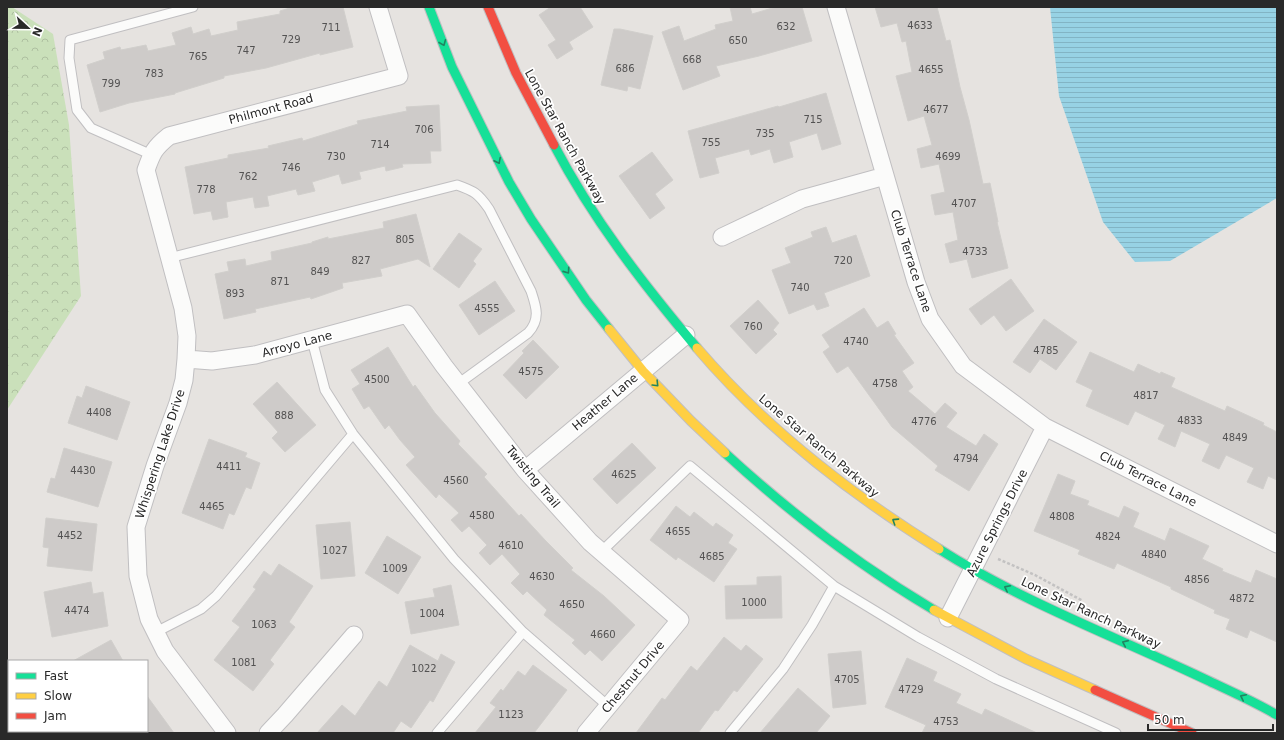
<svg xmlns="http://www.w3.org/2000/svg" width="1284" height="740" viewBox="0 0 1284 740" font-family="'DejaVu Sans',sans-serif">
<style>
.forest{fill:url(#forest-crowns)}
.water{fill:url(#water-rules)}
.building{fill:#cecbc9;stroke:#d1cfcc}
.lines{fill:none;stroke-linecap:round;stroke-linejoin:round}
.lane-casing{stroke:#c0bfc1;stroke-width:11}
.street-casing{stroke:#c0bfc1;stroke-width:19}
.fast-casing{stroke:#c0bfc1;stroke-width:11}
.slow-casing{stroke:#c0bfc1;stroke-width:11}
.jam-casing{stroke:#c0bfc1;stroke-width:11}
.path{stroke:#c3c2c2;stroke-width:2.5;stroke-dasharray:3 2;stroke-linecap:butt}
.lane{stroke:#fbfbfa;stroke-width:9}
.street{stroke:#fbfbfa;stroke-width:17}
.fast{stroke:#16e098;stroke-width:9}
.slow{stroke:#ffcf43;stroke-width:9}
.jam{stroke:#f24e42;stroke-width:9}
.oneway{stroke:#208460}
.labels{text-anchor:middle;stroke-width:3.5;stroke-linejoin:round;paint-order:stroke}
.number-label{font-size:10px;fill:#535252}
.street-label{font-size:12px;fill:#292929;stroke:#fff}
</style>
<defs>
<pattern id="forest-crowns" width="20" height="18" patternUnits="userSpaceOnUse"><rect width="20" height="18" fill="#cae0ba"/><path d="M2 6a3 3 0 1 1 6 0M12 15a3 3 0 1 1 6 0" fill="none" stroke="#aec0a0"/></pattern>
<pattern id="water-rules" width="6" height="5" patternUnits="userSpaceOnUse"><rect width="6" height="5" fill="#97d2e4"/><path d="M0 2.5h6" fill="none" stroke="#82b4c4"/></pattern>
</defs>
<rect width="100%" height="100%" fill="#e6e3e0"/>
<path class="forest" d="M7 7H12L53 34 69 125 81 296 7 410Z"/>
<path class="water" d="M1050 7H1277V198L1170 261 1135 262 1103 222 1059 96Z"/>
<path class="building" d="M293 7H343L353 47 320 55V53L266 68 224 76V78L175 93V94L129 103 100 112 87 65 105 59 103 52 120 47 121 50 146 45 148 51 176 45 172 33 191 27 193 34 209 29 211 36 238 30 237 22 280 14V11Z
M551 7H580L593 27 569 42 573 49 557 59 548 45 556 40 539 15Z
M730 7H750L752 14 776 7H802L812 41 759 56 716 66 720 76 683 90 662 32 679 26 684 41 716 29 715 25 733 21Z
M875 7H937L946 41 950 40 960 87 969 120 983 184 990 183 998 222H997L1008 268 972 278 967 259 950 263 945 244 958 240 953 212 935 215 931 195 945 192 939 164 921 168 917 149 932 145 924 116 908 121 896 76 912 72 906 41 902 42 897 23 881 27Z
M614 29H620L653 36 640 89 628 86 627 91 601 85Z
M826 93 841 144 822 150 817 133 789 142 793 157 774 163 770 149 751 155 749 149 715 158 719 173 700 178 688 131 778 106 779 107Z
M439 105 441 151H430L431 163 402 164 403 167 386 171 385 166 359 172 361 179 342 184 339 174 312 182 315 191 298 195 296 189 267 196 269 206 255 208 253 197 226 202 228 217 213 220 211 211 194 214 185 167 228 158V155L269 148 268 146 302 138 303 141 358 124 357 121 407 111 406 107Z
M652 152 673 180 655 194 665 208 650 219 619 176Z
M416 214 430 267 418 259 380 269 382 276 342 283 343 288 311 299 310 297 255 309 256 312 224 319 215 274 229 271 227 262 245 259 246 266 272 260 271 252 312 243V242L328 237V239L384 228 383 222Z
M826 227 832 243 856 235 870 276 824 293 829 306 817 310 814 304 789 314 772 270 791 263 785 248 813 237 811 232Z
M459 233 482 249 473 261 476 264 459 288 433 269Z
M1011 279 1034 311 1006 331 994 315 981 325 969 309Z
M495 281 515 311 479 335 459 305Z
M758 300 779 323 773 330 777 334 756 354 730 326Z
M864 308 877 328 888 321 896 334 894 335 914 363 902 371 913 387 908 391 935 414 945 403 957 413 946 427 976 446 984 434 998 444 969 491 935 470 938 466 892 427 848 366 837 373 823 352 830 347 822 335Z
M1044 319 1077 342 1056 370 1040 359 1030 373 1013 362Z
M533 340 559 367 526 399 503 375 524 353 522 351Z
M388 347 413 387 415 385 435 413 460 441 458 444 487 474 484 477 519 516 521 514 545 540 573 568 571 570 604 596 635 625 602 661 590 650 585 655 572 643 575 640 544 615 547 610 527 591 523 595 511 583 520 574 502 554 490 565 479 553 487 545 469 526 462 532 451 520 459 513 439 494 436 498 406 465 415 457 400 440 389 425 385 429 369 406 364 409 352 389 360 384 351 370Z
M1090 352 1134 372 1138 364 1160 374 1161 372 1175 378 1171 387 1225 411 1227 406 1264 423 1263 425 1277 432V480L1268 476 1263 489 1247 482 1254 468 1226 455 1219 469 1202 461 1210 444 1181 431 1175 447 1158 439 1165 425 1135 411 1128 425 1086 406 1093 390 1076 382Z
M277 382 316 425 285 452 272 438 278 432 253 404Z
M86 386 130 402 117 440 68 423 77 396 82 398Z
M209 439 247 453 245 457 260 463 251 489 246 487 234 515 229 513 223 529 182 513Z
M632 443 656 468 617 504 593 479Z
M64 448 112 462 98 507 47 492 51 478 55 479Z
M1058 474 1075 481 1070 494 1089 501 1087 505 1119 518 1124 506 1139 513 1133 527 1165 541 1170 528 1209 546 1202 559 1223 569 1222 571 1251 583 1256 570 1277 579V642L1250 630 1247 638 1226 629 1230 619 1214 613 1215 610 1171 589V587L1117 563 1114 569 1078 554 1080 550 1034 531Z
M676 506 690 517 694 512 713 527 716 523 733 535 728 543 737 549 714 582 678 557 676 560 650 540Z
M46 518 97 524 92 571 47 566 49 548 43 547Z
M350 522 355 576 321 579 316 525Z
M387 536 421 557 398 594 365 573Z
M279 564 313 586 289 622 295 627 270 660 274 664 253 691 214 660 240 627 232 621 256 589 253 587 264 571 271 576Z
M781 576 782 618 726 619 725 586 757 585V577Z
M91 582 93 594 103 592 108 626 52 637 44 592Z
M451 585 459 625 411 634 405 602 435 597 433 589Z
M724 637 741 651 746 645 763 659 737 692 734 690 718 711 715 710 698 733H636L662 698 665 700 691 666 697 671Z
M111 640 123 661H73Z
M410 645 438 661 441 654 455 662 433 702 430 700 411 728 401 721 393 733H317L342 705 355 716 379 681 387 687Z
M861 651 866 704 833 708 828 654Z
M907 658 937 672 933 681 961 694 956 703 982 715 985 709 1037 733H922L926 725 885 707Z
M533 665 567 690 534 733H475L496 707 490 703 501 689 503 691 518 671 525 676Z
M798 688 830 716 816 733H760Z
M147 696 174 733H147Z"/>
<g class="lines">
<g class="lane-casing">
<path id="lane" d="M152 155 91 128 77 110 69 58 70 40 193 7
M169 258 457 185C474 191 478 193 489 209L531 291C536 306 541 319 528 333L458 384
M312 340 325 390 353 434 454 559 523 632 608 706
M601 552 690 466 834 586 918 637 996 679 1116 733
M156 632 201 609 216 596 353 434
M437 733 523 632
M730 733 783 669 812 625 834 586"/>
</g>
<g class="street-casing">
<path id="street" d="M836 7 916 282 930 319 963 366 1045 427 1277 544
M722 237 802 199 885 176
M186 359 212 361 255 355 407 314 444 366 525 470 590 542 680 620 586 733
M525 470 686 335
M948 618 1045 427
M227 733 165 651 149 619 138 576 136 527 155 466 178 403 184 380 186 359 187 336 183 308 146 170C152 153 154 148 169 136L399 76 378 7
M268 733 285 715 354 635"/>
</g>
<g class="fast-casing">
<path id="fast" d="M429 7 452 67 509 182 531 219 586 300 609 329
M554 145C592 218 643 284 697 348
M725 453C788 511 860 566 934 610
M939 549C1024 603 1119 638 1209 681 1232 692 1255 702 1277 715"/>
</g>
<g class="slow-casing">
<path id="slow" d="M609 329 643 371 691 421 725 453
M697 348C766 429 849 493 939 549
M934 610 1026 659 1095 690"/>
</g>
<g class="jam-casing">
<path id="jam" d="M488 7 516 73 554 145
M1095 690 1192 733"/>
</g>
<path class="path" d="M998 559 1035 575 1083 601"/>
<use href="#lane" class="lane"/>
<use href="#street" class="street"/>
<use href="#fast" class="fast"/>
<use href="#slow" class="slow"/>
<use href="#jam" class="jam"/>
</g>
<defs><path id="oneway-chevron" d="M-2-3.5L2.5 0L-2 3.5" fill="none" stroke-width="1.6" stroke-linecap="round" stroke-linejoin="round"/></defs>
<g class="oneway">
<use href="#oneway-chevron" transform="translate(443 43) rotate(68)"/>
<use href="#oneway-chevron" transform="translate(498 161) rotate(63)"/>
<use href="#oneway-chevron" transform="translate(567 271) rotate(55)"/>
<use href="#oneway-chevron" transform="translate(656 384) rotate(46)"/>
<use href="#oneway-chevron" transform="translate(895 521) rotate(-147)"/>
<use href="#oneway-chevron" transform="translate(1007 588) rotate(-153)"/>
<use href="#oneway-chevron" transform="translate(1125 643) rotate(-156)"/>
<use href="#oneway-chevron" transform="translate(1243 697) rotate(-154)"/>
</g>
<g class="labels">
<g class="number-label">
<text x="920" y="29">4633</text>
<text x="786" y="30">632</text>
<text x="331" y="31">711</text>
<text x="291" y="43">729</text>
<text x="738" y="44">650</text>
<text x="246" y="54">747</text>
<text x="198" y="60">765</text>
<text x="692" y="63">668</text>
<text x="625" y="72">686</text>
<text x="931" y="73">4655</text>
<text x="154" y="77">783</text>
<text x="111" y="87">799</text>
<text x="936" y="113">4677</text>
<text x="813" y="123">715</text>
<text x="424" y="133">706</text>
<text x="765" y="137">735</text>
<text x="711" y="146">755</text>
<text x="380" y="148">714</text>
<text x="336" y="160">730</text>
<text x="948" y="160">4699</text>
<text x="291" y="171">746</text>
<text x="248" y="180">762</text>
<text x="206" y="193">778</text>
<text x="964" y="207">4707</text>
<text x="405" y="243">805</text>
<text x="975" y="255">4733</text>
<text x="361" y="264">827</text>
<text x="843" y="264">720</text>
<text x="320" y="275">849</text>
<text x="280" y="285">871</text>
<text x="800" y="291">740</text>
<text x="235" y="297">893</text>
<text x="487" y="312">4555</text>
<text x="753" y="330">760</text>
<text x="856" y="345">4740</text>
<text x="1046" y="354">4785</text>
<text x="531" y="375">4575</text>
<text x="377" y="383">4500</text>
<text x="885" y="387">4758</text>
<text x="1146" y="399">4817</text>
<text x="99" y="416">4408</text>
<text x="284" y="419">888</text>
<text x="1190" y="424">4833</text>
<text x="924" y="425">4776</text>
<text x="1235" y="441">4849</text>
<text x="966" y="462">4794</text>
<text x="229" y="470">4411</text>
<text x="83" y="474">4430</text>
<text x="624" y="478">4625</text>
<text x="456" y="484">4560</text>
<text x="212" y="510">4465</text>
<text x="482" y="519">4580</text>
<text x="1062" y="520">4808</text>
<text x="678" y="535">4655</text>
<text x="70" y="539">4452</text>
<text x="1108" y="540">4824</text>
<text x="511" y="549">4610</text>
<text x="335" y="554">1027</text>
<text x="1154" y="558">4840</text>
<text x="712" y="560">4685</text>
<text x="395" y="572">1009</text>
<text x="542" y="580">4630</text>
<text x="1197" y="583">4856</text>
<text x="1242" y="602">4872</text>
<text x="754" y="606">1000</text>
<text x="572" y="608">4650</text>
<text x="77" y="614">4474</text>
<text x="432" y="617">1004</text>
<text x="264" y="628">1063</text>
<text x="603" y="638">4660</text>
<text x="244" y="666">1081</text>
<text x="424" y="672">1022</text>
<text x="847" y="683">4705</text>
<text x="911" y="693">4729</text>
<text x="511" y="718">1123</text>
<text x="946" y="725">4753</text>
</g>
<g class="street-label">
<text transform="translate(271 109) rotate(-15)" y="4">Philmont Road</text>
<text transform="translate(565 137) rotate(61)" y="4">Lone Star Ranch Parkway</text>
<text transform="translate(911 261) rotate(72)" y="4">Club Terrace Lane</text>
<text transform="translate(297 344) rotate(-15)" y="4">Arroyo Lane</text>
<text transform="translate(605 402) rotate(-40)" y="4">Heather Lane</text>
<text transform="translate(819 446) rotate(40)" y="4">Lone Star Ranch Parkway</text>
<text transform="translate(160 454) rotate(-72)" y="4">Whispering Lake Drive</text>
<text transform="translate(533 477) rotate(50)" y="4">Twisting Trail</text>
<text transform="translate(1148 479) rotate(27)" y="4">Club Terrace Lane</text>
<text transform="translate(997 523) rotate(-63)" y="4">Azure Springs Drive</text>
<text transform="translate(1091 613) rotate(25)" y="4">Lone Star Ranch Parkway</text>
<text transform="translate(633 677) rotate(-50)" y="4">Chestnut Drive</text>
</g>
</g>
<rect width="1284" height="740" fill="none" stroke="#292929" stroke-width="16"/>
<rect x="8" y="660" width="140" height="72" fill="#ffffff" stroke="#a9a9a9"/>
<rect x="16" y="673" width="20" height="6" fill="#16e098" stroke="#a9a9a9"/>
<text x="44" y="680" font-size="12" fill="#292929">Fast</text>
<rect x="16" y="693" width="20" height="6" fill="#ffcf43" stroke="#a9a9a9"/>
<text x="44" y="700" font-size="12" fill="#292929">Slow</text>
<rect x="16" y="713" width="20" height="6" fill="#f24e42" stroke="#a9a9a9"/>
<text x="44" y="720" font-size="12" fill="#292929">Jam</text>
<g transform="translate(28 28) rotate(112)" stroke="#ffffff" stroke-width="3" paint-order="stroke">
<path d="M0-3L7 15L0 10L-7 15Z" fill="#292929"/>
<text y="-6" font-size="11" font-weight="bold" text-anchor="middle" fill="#292929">N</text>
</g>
<path d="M1148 724v6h125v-6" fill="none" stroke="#292929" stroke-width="2"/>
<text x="1154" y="724" font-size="12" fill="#292929" stroke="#ffffff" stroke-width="3" paint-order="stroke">50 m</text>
</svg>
